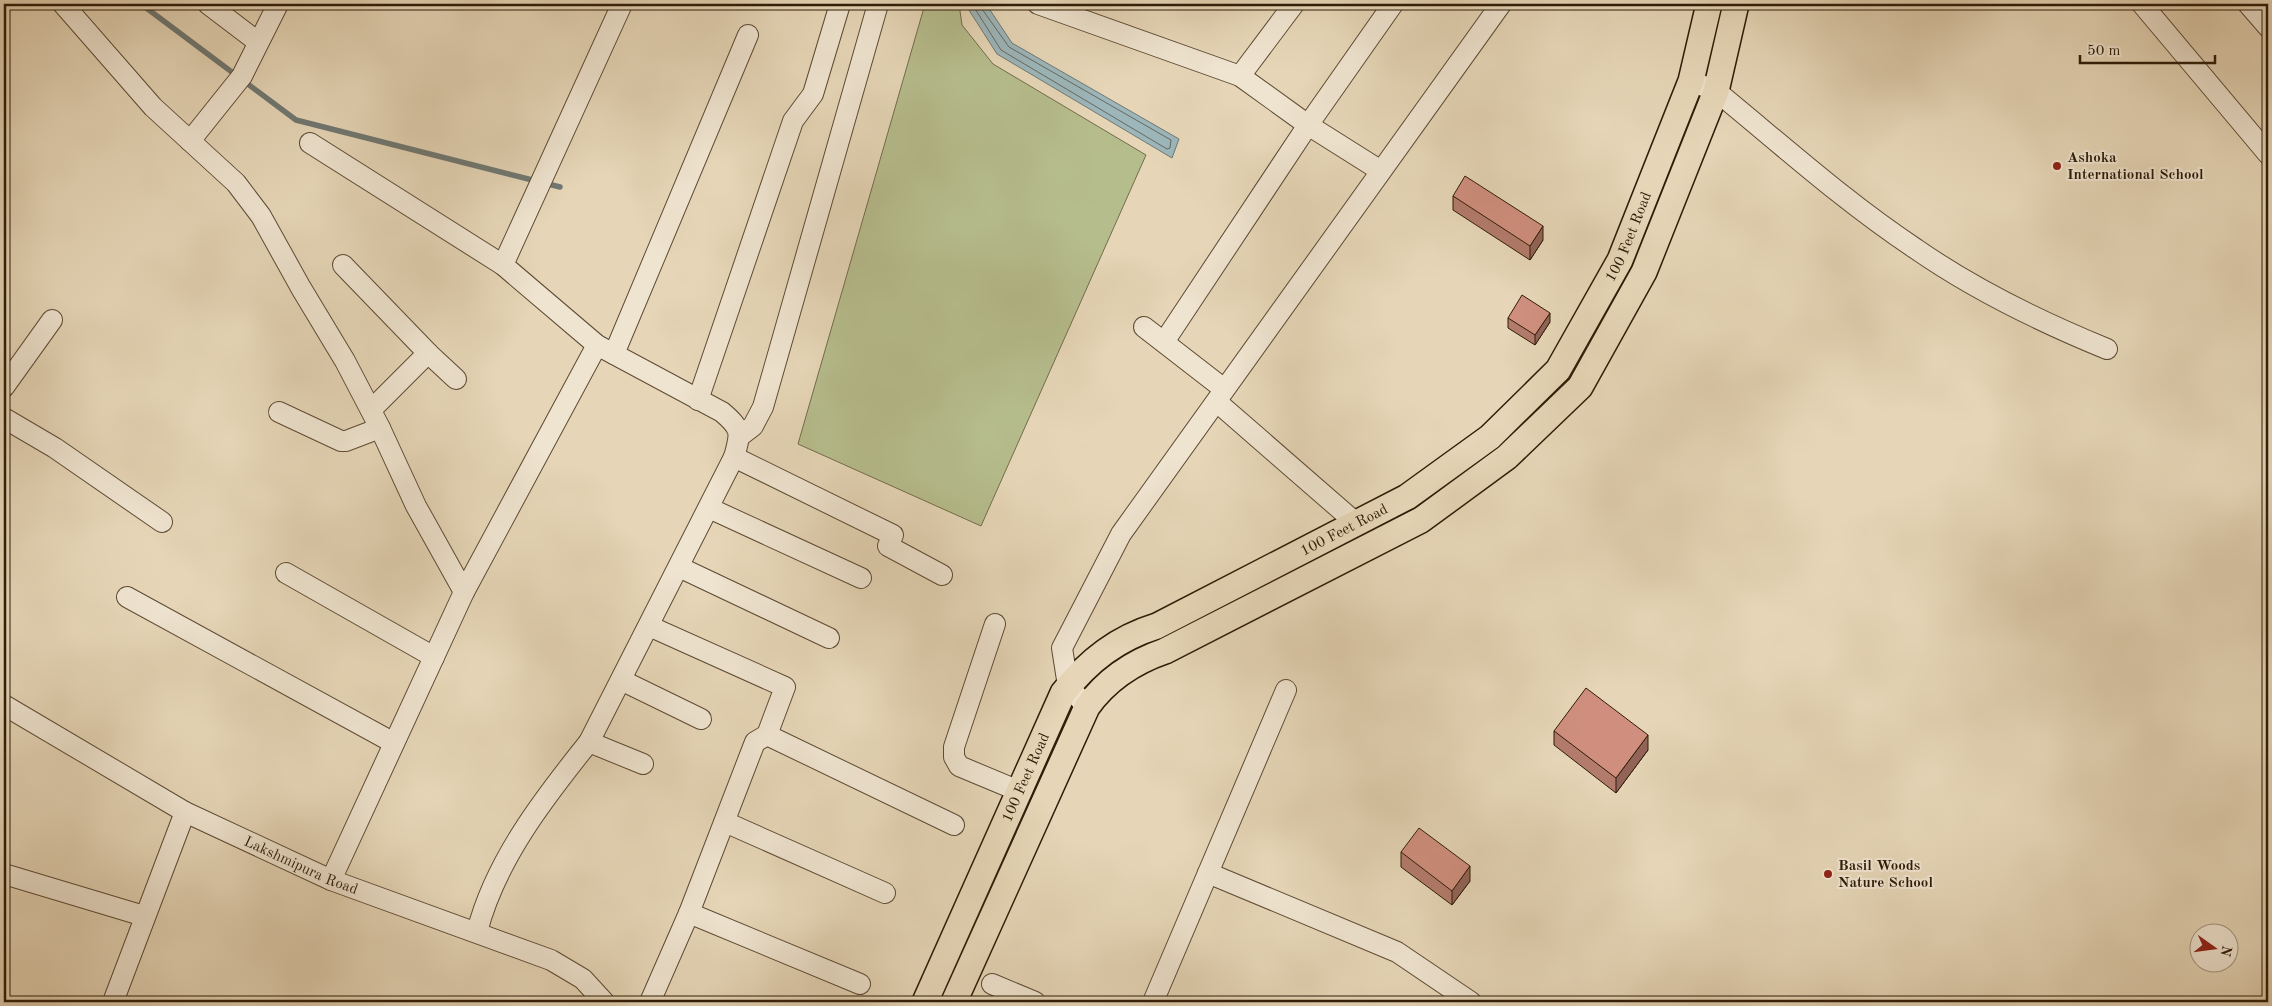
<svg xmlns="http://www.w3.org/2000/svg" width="2272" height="1006" viewBox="0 0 2272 1006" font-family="'Old Standard TT',serif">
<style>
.green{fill:#b6bd8d;stroke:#726c4a}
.water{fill:#9cb6ba;stroke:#707873}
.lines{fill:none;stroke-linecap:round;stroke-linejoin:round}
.shore{stroke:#666961;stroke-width:1}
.stream{stroke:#707873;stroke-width:5.5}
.minor-casing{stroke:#5d4a34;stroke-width:22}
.major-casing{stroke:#2f1c08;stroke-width:28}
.minor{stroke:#efe4d0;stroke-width:20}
.major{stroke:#e6d6b7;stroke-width:25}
.wall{fill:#b37b6c;stroke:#2f1c08}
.shaded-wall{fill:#926458;stroke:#2f1c08}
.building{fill:#d08f7e;stroke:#2f1c08}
.poi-dot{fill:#8f2418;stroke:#efe4d0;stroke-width:2}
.labels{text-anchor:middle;stroke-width:4;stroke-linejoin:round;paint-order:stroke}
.poi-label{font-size:15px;font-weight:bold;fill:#2f1c08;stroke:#efe4d0;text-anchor:start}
.street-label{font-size:15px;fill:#2f1c08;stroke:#efe4d0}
</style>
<rect width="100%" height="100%" fill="#e6d6b7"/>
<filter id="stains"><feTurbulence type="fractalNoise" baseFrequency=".004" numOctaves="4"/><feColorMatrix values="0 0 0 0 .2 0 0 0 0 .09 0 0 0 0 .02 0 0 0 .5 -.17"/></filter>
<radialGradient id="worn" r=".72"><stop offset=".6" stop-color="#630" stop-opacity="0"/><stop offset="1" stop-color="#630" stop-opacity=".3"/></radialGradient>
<path class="green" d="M925 4H959L962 25 993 64 1146 155 981 526 798 444Z"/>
<path class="water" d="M967 4H986L1012 43 1179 139 1172 158 997 54 967 7Z"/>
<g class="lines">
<path class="shore" d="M972 4 1001 50 1167 149 1170 148 1171 140 1009 47 982 9 981 4"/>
<path class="stream" d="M141 4 296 120 560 187"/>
<g class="minor-casing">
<g id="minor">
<path d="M63 4 153 107 236 183 261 216 301 288 345 361 380 428 416 506 464 592"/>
<path d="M208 4 258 42"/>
<path d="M1038 4 1240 76 1308 125 1381 171"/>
<path d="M2142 4 2268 154"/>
<path d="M2248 4 2268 27"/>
<path d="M1240 76 1294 4"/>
<path d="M1691 81 1716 91C1782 145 1845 202 1916 249 1975 290 2041 322 2107 349"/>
<path d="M190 141 242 76 278 4"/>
<path d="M310 143 503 265 597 345 722 412C742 429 741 433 734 457"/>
<path d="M343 265 428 353"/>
<path d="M503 265 622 4"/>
<path d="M1144 327 1224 389"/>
<path d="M1164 342 1308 125 1393 4"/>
<path d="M614 354 748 35"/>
<path d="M4 387 52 320"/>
<path d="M698 400 793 121 813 94 840 4"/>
<path d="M1217 402 1356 523"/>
<path d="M371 410 428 353 456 379"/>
<path d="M279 412 341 441H346L380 428"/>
<path d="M4 418 55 448 162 522"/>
<path d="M740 436 753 426 763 407 878 4"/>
<path d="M709 508 861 578"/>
<path d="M679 567 829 638"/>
<path d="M286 573 434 657"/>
<path d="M127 597 394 743"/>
<path d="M995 624 954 747V757L959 766 1019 791"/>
<path d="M649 626 785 687 767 735"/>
<path d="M621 680 701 719"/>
<path id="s1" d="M4 705 185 812 331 880 551 960 583 979 604 1002"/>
<path d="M1087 707 1068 686 1062 648 1121 534 1501 4"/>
<path d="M589 742 643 764"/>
<path d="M725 822 885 893"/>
<path d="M1208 873 1397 952 1471 1002"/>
<path d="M4 874 144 916"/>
<path d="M331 880 464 592 597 345"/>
<path d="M689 913 860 984"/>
<path d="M477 932C495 861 544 798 589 742L734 457 893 535 888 546 942 575"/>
<path d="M992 984 1035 1002"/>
<path d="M113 1002 185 812"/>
<path d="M650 1002 689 913 755 742 767 735 954 825"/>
<path d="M1153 1002 1286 690"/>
</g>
</g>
<g class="major-casing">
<g id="major">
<path id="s2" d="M925 1002 1063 693C1089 660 1118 638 1157 626L1407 497 1490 437 1558 370 1620 260 1691 81 1709 4"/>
<path d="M954 1002 1087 707C1107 679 1133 662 1165 651L1421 520 1507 457 1580 387 1644 272 1716 91 1736 4"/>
</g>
</g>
<use href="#minor" class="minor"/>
<use href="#major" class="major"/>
</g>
<path class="wall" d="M1453 196 1543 240 1530 260 1453 210Z
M1508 318 1550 322 1535 345 1508 328Z
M1554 731 1648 750 1616 793 1554 745Z
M1401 852 1470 881 1452 905 1401 867Z"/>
<path class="shaded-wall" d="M1543 226V240L1530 260V246Z
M1550 313V322L1535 345V335Z
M1648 735V750L1616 793V778Z
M1470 866V881L1452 905V891Z"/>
<path class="building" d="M1465 176 1543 226 1530 246 1453 196Z
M1522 295 1550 313 1535 335 1508 318Z
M1586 688 1648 735 1616 778 1554 731Z
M1419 828 1470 866 1452 891 1401 852Z"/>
<g class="poi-dot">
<circle cx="2057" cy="166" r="5"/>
<circle cx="1828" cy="874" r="5"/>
</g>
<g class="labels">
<g class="poi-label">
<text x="2067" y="162">Ashoka<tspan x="2067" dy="17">International School</tspan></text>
<text x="1838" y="870">Basil Woods<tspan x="1838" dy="17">Nature School</tspan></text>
</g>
<g class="street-label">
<text dy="5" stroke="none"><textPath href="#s2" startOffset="1086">100 Feet Road</textPath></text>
<text dy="5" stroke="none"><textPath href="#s2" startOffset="666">100 Feet Road</textPath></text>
<text dy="5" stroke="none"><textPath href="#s2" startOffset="246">100 Feet Road</textPath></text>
<text dy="5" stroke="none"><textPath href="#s1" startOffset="338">Lakshmipura Road</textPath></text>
</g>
</g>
<rect width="2272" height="1006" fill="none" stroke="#e6d6b7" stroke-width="20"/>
<rect x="5" y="5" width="2262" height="996" fill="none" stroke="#2f1c08" stroke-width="2.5"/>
<rect x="10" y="10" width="2252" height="986" fill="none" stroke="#2f1c08"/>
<g transform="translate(2214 948) rotate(104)"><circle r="24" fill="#efe4d0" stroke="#a29480"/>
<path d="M0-4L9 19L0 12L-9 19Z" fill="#8f2418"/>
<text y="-8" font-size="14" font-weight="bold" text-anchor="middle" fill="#2f1c08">N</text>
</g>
<path d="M2080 55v8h135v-8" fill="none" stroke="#2f1c08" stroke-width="2.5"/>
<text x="2087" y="55" font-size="15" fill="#2f1c08" stroke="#efe4d0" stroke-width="4" paint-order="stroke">50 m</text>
<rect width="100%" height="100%" filter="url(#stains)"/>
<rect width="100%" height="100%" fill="url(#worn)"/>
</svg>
